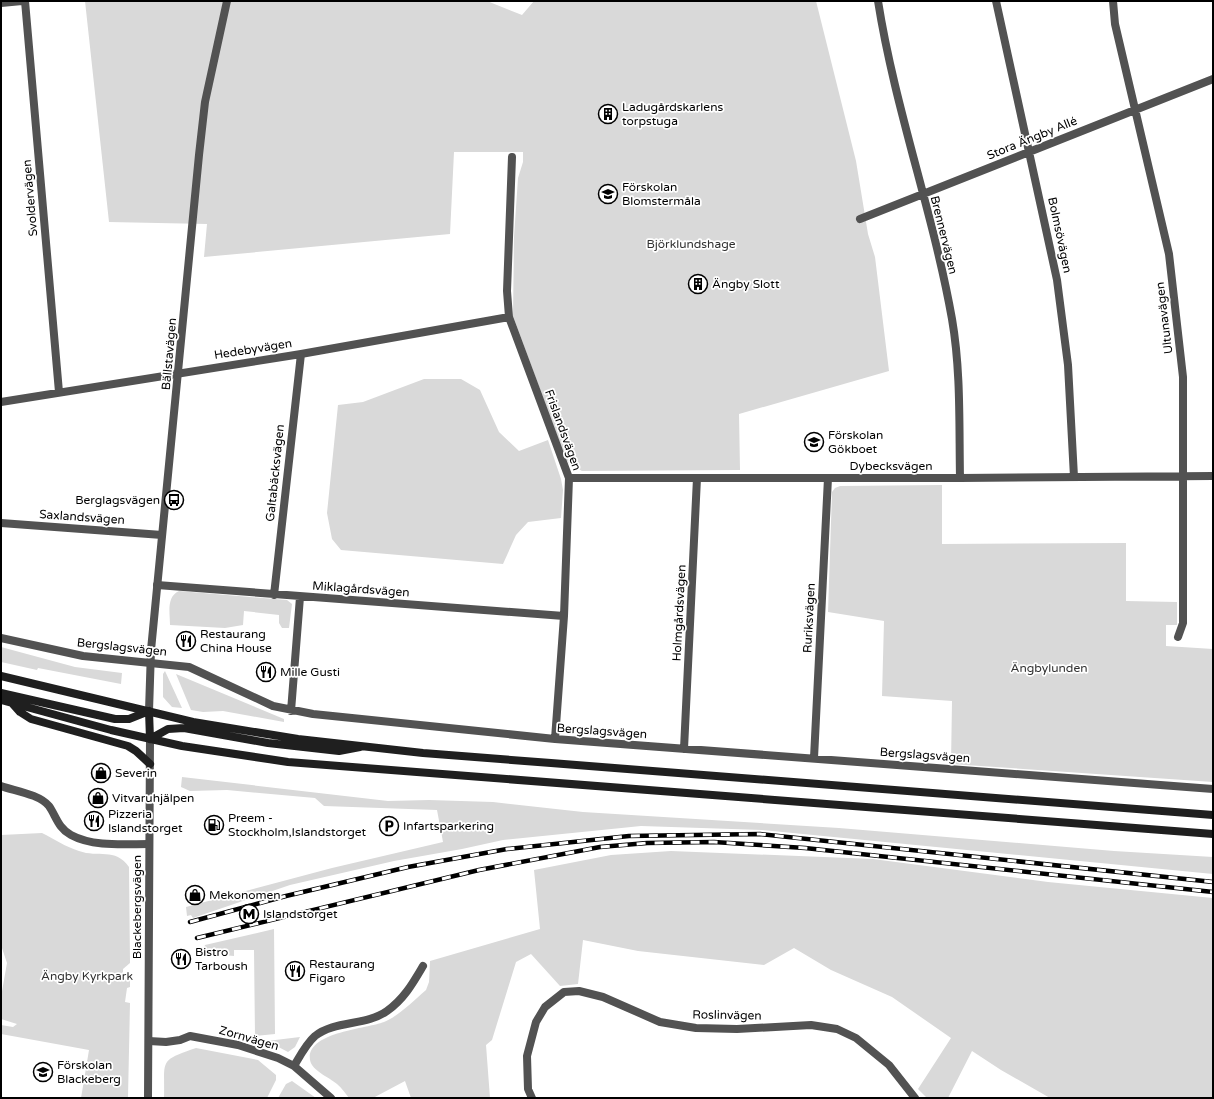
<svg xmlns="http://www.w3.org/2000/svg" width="1214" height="1099" viewBox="0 0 1214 1099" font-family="'Varela Round',sans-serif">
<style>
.green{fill:#d9d9d9}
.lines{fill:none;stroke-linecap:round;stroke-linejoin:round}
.minor{stroke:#525252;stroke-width:8}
.tertiary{stroke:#525252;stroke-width:8}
.secondary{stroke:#1f1f1f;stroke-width:8}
.rail-casing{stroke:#000;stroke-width:4.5}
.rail{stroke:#fff;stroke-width:3;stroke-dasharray:9;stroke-linecap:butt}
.labels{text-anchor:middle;stroke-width:3.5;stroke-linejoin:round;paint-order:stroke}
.poi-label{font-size:12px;fill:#000;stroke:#fff;text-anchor:start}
.street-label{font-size:12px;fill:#000;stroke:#fff}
.park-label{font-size:12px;fill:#303030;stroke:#fff}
</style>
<rect width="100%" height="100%" fill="#fff"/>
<path class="green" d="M85 1H487L522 15 534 1H816L856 161 868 234 875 257 889 371 739 414 740 470 582 471 569 464 565 457 513 316 514 237 518 178 523 162V152H454L450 234 204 257 207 224 109 222Z
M424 379H461L480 390 499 432 519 451 548 440 561 479 563 490 561 518 528 522 516 535 503 564 341 550 332 539 327 513 338 405 363 402Z
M942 485V544L1126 543V601L1177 602V625H1166V646L1213 649V782L951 764 952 701 882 696 884 621 828 612 832 492 835 488 840 486Z
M179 591 287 600 292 604 289 628H282L279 623V615L244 611 243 625 225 628 170 625C170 613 166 597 179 591Z
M1 647 75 667 122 673 121 684 38 668 37 670 1 662Z
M165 671 182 708 172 707 163 697V674Z
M176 674 284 719V722L223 711 203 712 191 710Z
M182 777 388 801 429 800 493 802 583 812 839 828 1114 851 1213 857V874L762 830 641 826 503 840 462 849 394 861 290 885 193 918 191 915 187 916 186 907 332 868 443 842 437 810 324 806 315 798 227 790 190 791 181 787Z
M42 833C54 839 66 847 79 851 98 858 115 847 129 867L130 963 123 969V979H130V987L127 988 125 1002 130 1003 128 1098H81L89 1050 1 1034V1025L13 1027 17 1024 1 1019V997L7 963 1 945V835Z
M671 851 873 859 1048 882 1213 898V1098H1050L1001 1070 972 1051 948 1098H927L918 1089 951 1038 892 997 831 970 794 948 764 965 638 951 583 940 578 984 560 986 531 954 516 962 492 1040 486 1045 490 1098H411L405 1081 373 1098H349C345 1093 342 1088 337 1084 329 1077 312 1071 310 1060 306 1032 366 1029 384 1022 399 1016 413 1001 426 990L429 982 430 961 540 929 534 870 611 855Z
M274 929 275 1034 255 1036 254 950H234V956L202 953 205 945Z
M300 1037 295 1047 288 1052 267 1041Z
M196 1048 258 1060 276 1075V1080L267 1098H164C165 1060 158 1061 196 1048Z
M292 1081 316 1098H278L286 1084Z"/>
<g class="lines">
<path class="minor" d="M25 1 59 392
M878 1C895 109 933 212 952 319 961 371 959 425 960 478
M996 1 1057 280 1068 365 1074 477
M1113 1 1115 24 1169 254 1183 377V623L1178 637
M1 3 22 1
M512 157 507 291 509 317 569 478 564 616 555 739
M860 219 1213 79
M1 402 301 354 509 317
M569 478H960L1213 476
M1 523 162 535
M157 585 564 616
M274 595 301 354
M1 638 83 656 189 667 273 706 313 714 555 739 1213 789
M291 711 300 597
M684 749 697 478
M814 758 828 478
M1 786C15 791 39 794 49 806 56 816 58 828 71 835 93 847 124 844 149 844
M149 1041 166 1042 180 1040 190 1036 238 1045 278 1058 294 1066 331 1098
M294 1066C300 1056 306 1044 315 1036 335 1020 366 1026 387 1011 404 999 413 983 423 966
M532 1098 528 1089 527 1056 536 1022 545 1007 564 992 579 991 603 997 660 1022 696 1028 737 1029 811 1025 837 1029 856 1038 889 1065 915 1098"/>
<path class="tertiary" d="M149 711 151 650 199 155 205 102 227 1
M148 1098 150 739"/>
<path class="secondary" d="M1 676 193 722 298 739 423 753 551 763 1213 815
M1 693 115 719H129L149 711 150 739
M1 700 111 730 182 746 288 762 1213 834
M12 703 20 712 31 719 128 746 136 751 150 764
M150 739 168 729 184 728 268 743 339 751 360 747"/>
<g class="rail-casing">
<path id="rail" d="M190 922 286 896 408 867 507 849 629 836 760 834 1213 882
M197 938 479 870 600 847 647 843 714 842 805 848 1213 892"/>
</g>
<use href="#rail" class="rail"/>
</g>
<defs>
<g id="building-ring" transform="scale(1)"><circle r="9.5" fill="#fff" stroke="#000" stroke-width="1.5"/><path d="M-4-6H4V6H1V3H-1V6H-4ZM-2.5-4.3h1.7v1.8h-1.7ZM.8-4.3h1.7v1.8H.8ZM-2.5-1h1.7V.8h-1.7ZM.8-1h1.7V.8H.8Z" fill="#000"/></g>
<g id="school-ring" transform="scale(1)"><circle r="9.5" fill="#fff" stroke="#000" stroke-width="1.5"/><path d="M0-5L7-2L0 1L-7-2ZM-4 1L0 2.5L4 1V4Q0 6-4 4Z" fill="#000"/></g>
<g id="bus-ring" transform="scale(1)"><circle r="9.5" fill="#fff" stroke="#000" stroke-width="1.5"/><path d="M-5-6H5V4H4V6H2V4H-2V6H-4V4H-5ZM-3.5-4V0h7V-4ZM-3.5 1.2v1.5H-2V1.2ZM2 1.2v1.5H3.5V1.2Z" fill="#000"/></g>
<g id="restaurant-ring" transform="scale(1)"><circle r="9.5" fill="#fff" stroke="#000" stroke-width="1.5"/><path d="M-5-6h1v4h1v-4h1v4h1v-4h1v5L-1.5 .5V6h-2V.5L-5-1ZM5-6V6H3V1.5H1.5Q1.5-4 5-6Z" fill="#000"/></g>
<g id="shop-ring" transform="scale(1)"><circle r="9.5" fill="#fff" stroke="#000" stroke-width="1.5"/><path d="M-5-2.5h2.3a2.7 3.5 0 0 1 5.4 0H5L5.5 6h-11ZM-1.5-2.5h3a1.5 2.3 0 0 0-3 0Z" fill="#000"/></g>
<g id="fuel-ring" transform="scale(1)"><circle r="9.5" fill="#fff" stroke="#000" stroke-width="1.5"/><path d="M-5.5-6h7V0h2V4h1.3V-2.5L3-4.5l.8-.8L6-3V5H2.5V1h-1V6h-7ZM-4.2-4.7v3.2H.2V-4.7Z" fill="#000"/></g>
<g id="parking-ring" transform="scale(1)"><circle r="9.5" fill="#fff" stroke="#000" stroke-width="1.5"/><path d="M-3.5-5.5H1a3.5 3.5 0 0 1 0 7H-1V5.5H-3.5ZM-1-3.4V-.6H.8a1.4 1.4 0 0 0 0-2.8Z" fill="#000"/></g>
<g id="metro-ring" transform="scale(1)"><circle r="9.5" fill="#fff" stroke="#000" stroke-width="1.5"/><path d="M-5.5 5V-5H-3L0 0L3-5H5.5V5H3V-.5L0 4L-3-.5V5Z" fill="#000"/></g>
</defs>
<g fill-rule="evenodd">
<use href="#building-ring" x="608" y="114"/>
<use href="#school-ring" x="608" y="194"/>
<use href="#building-ring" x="698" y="284"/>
<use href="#school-ring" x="814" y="442"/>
<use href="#bus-ring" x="174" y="500"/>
<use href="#restaurant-ring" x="186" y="641"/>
<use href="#restaurant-ring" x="266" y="672"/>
<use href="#shop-ring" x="101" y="773"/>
<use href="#shop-ring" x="98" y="798"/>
<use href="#restaurant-ring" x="94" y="821"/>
<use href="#fuel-ring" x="214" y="825"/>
<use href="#parking-ring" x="389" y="826"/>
<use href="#shop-ring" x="195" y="895"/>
<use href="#metro-ring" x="249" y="914"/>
<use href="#restaurant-ring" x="181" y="959"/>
<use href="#restaurant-ring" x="295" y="971"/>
<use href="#school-ring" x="43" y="1072"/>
</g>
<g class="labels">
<g class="poi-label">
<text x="622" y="111">Ladugårdskarlens<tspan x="622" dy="14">torpstuga</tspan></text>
<text x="622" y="191">Förskolan<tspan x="622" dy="14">Blomstermåla</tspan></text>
<text x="712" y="288">Ängby Slott</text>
<text x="828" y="439">Förskolan<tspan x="828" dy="14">Gökboet</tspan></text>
<text x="160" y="504" text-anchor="end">Berglagsvägen</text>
<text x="200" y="638">Restaurang<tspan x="200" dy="14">China House</tspan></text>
<text x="280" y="676">Mille Gusti</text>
<text x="115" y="777">Severin</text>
<text x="112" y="802">Vitvaruhjälpen</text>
<text x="108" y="818">Pizzeria<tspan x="108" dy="14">Islandstorget</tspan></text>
<text x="228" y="822">Preem -<tspan x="228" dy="14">Stockholm,Islandstorget</tspan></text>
<text x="403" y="830">Infartsparkering</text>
<text x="209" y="899">Mekonomen</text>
<text x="263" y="918">Islandstorget</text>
<text x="195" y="956">Bistro<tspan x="195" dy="14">Tarboush</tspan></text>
<text x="309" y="968">Restaurang<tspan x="309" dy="14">Figaro</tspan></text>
<text x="57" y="1069">Förskolan<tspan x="57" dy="14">Blackeberg</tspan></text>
</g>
<g class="street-label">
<text transform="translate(1032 138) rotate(-22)" y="4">Stora Ängby Allé</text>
<text transform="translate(30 198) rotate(-95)" y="4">Svoldervägen</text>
<text transform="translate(944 235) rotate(76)" y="4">Brennervägen</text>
<text transform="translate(1060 235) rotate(78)" y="4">Bolmsövägen</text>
<text transform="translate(1164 318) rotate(-97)" y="4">Ultunavägen</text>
<text transform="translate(253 349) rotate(-9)" y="4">Hedebyvägen</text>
<text transform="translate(169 354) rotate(-85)" y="4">Bällstavägen</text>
<text transform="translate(563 430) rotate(70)" y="4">Frislandsvägen</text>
<text x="891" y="470">Dybecksvägen</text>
<text transform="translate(275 473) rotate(-84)" y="4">Galtabäcksvägen</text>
<text transform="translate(82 517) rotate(4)" y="4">Saxlandsvägen</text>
<text transform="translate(361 589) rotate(4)" y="4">Miklagårdsvägen</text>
<text transform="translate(679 613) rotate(-87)" y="4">Holmgårdsvägen</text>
<text transform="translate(809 618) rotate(-87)" y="4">Ruriksvägen</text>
<text transform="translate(122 647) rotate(6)" y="4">Bergslagsvägen</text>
<text transform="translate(602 731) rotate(4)" y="4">Bergslagsvägen</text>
<text transform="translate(925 755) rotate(4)" y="4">Bergslagsvägen</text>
<text transform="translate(137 907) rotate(-90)" y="4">Blackebergsvägen</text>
<text transform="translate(727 1015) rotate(1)" y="4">Roslinvägen</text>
<text transform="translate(249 1038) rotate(16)" y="4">Zornvägen</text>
</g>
<g class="park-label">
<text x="691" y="248">Björklundshage</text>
<text x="1049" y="672">Ängbylunden</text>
<text x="87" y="980">Ängby Kyrkpark</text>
</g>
</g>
<rect width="1214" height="1099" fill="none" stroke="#000000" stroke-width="4"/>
</svg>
